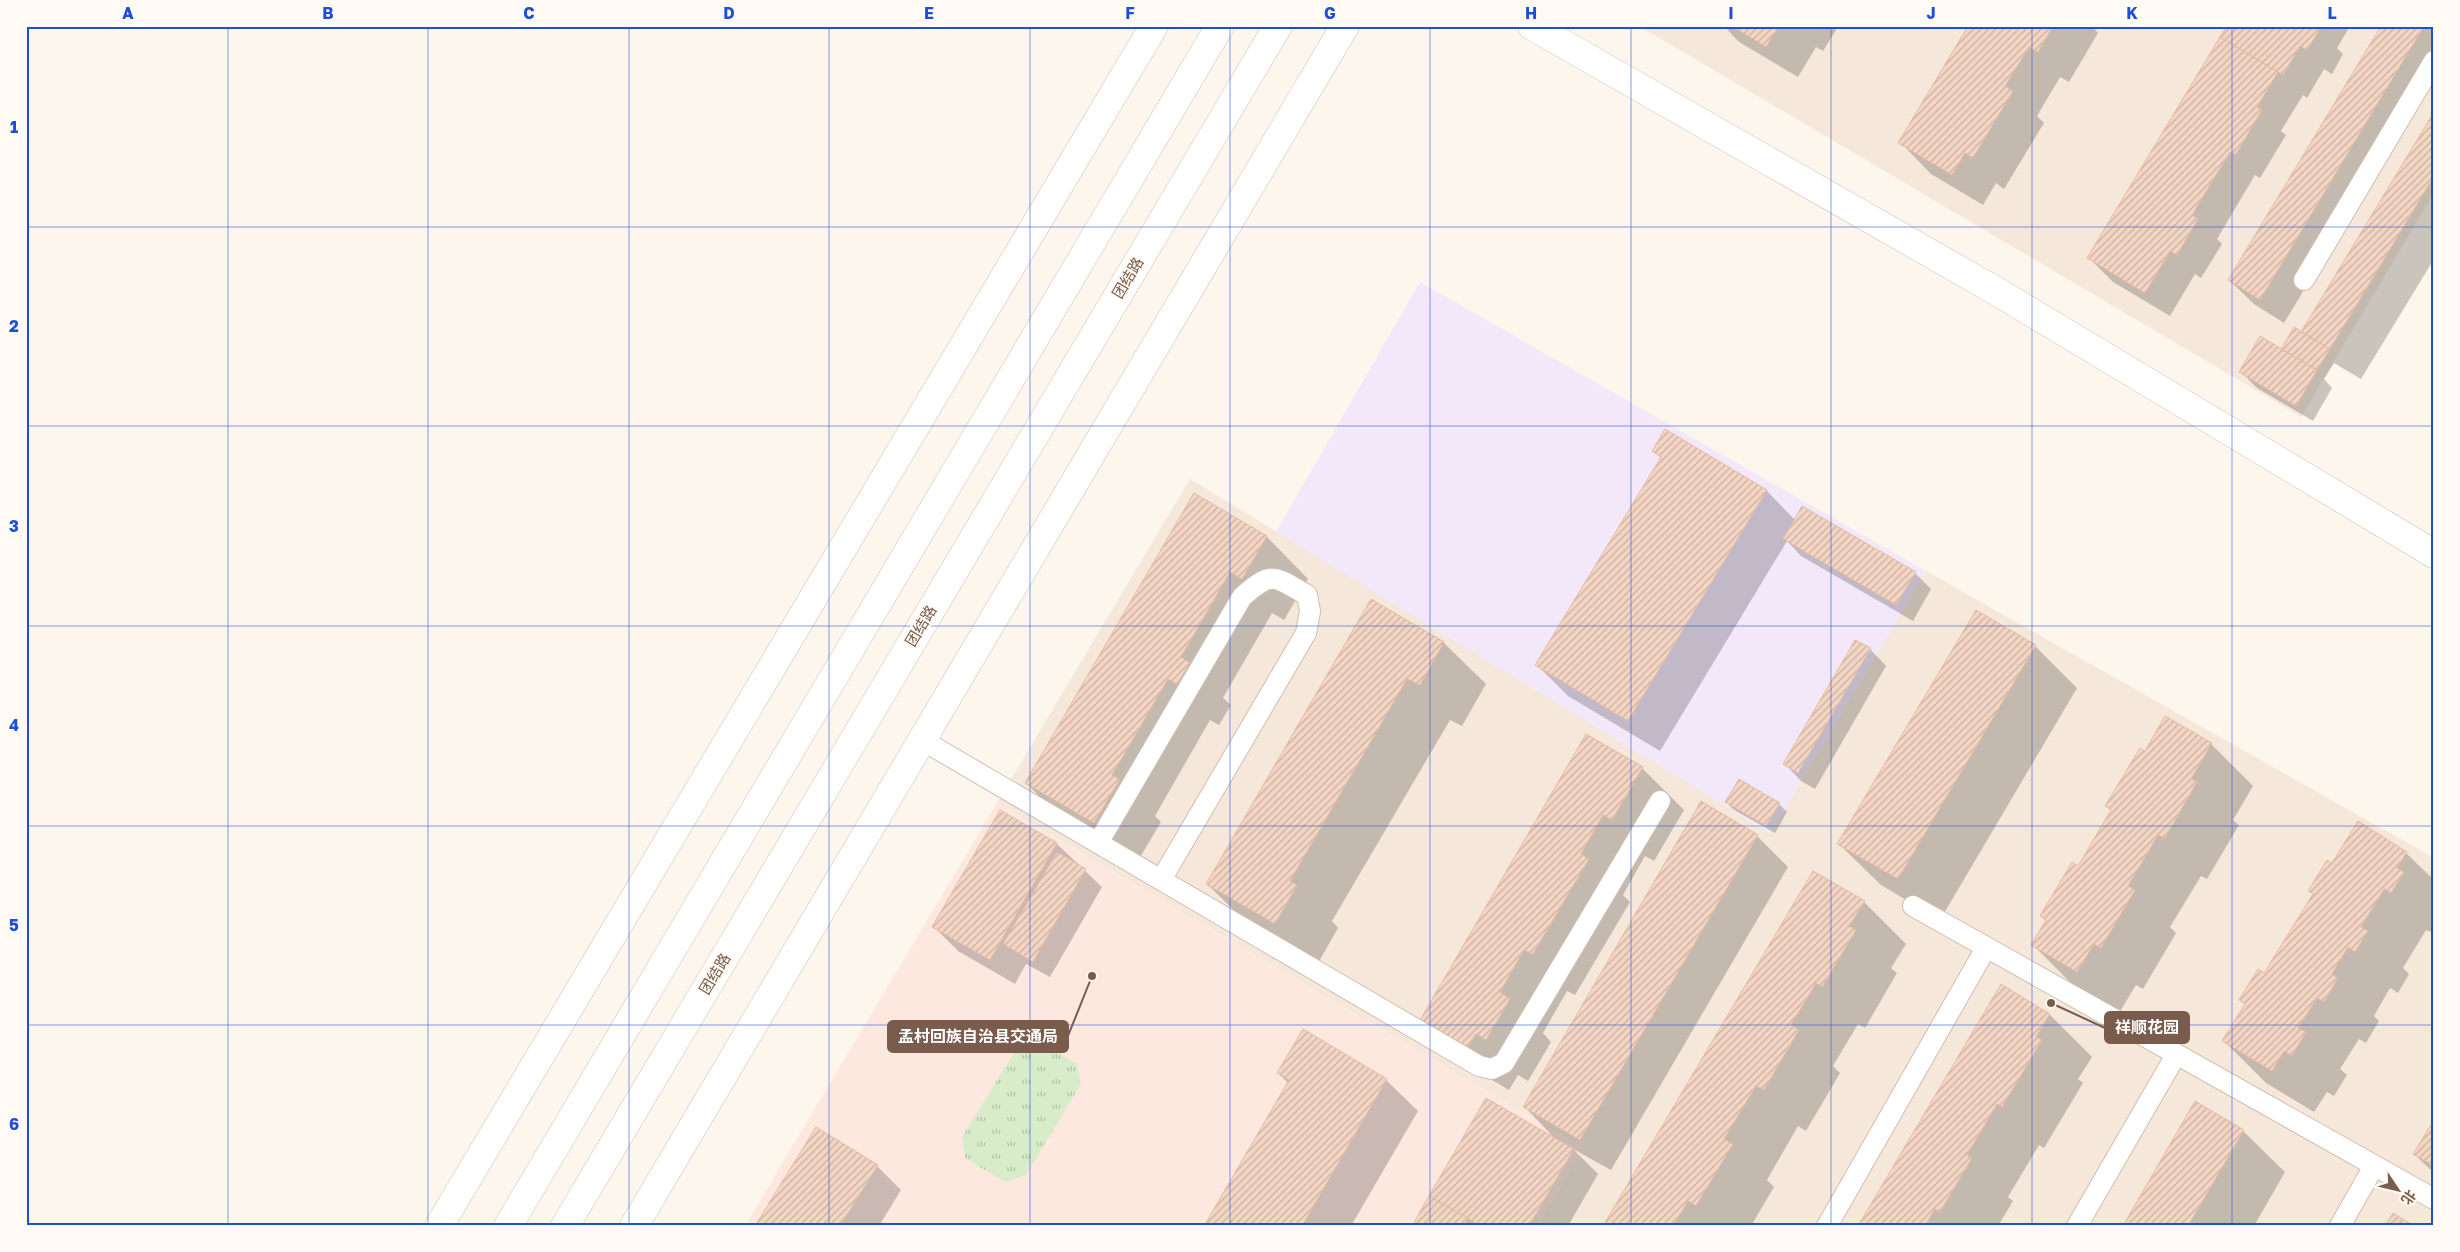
<svg xmlns="http://www.w3.org/2000/svg" width="2460" height="1252" viewBox="0 0 2460 1252" font-family="'Golos Text','Noto Sans SC',sans-serif">
<style>
.residential{fill:#f5e8da}
.commercial{fill:#fde8e0}
.education{fill:#f3e8fa}
.grass{fill:url(#grass-tufts)}
.shadow{fill:#0003}
.building{fill:url(#building-hatch);stroke:#e6bba3}
.lines{fill:none;stroke-linecap:round;stroke-linejoin:round}
.lane-casing{stroke:#d1beb0;stroke-width:22}
.street-casing{stroke:#d1beb0;stroke-width:29}
.secondary-casing{stroke:#d6c0b0;stroke-width:29}
.lane{stroke:#fff;stroke-width:20}
.street{stroke:#fff;stroke-width:28}
.secondary{stroke:#fff;stroke-width:28}
.grid{fill:none;stroke:#1d4ed8;stroke-width:1;stroke-opacity:0.55}
.labels{text-anchor:middle;stroke-width:4.5;stroke-linejoin:round;paint-order:stroke}
.street-label{font-size:15px;fill:#7a5c4d;stroke:#fffaf3}
.leader{fill:none;stroke:#7a5c4d;stroke-width:2}
.callout-dot{fill:#7a5c4d;stroke:#fffaf3;stroke-width:2}
.callout{fill:#7a5c4d;stroke:#7a5c4d;stroke-width:2}
.callout-label{font-size:16px;text-anchor:middle;font-weight:bold;fill:#fff}
.neatline{fill:none;stroke:#1d4ed8;stroke-width:2}
.grid-label{font-size:16px;text-anchor:middle;font-weight:bold;fill:#1d4ed8}
</style>
<defs>
<pattern id="grass-tufts" width="24" height="20" patternUnits="userSpaceOnUse" patternTransform="scale(1.25)"><rect width="24" height="20" fill="#d8ecc9"/><path d="M3 7l-1-3M5 7V3M7 7l1-3M15 17l-1-3M17 17v-4M19 17l1-3" fill="none" stroke="#b4c2a5"/></pattern>
<pattern id="building-hatch" width="6" height="6" patternUnits="userSpaceOnUse" patternTransform="scale(1.25)"><rect width="6" height="6" fill="#f3d5c3"/><path d="M-1 1l2-2M0 6l6-6M5 7l2-2" fill="none" stroke="#cab0a1"/></pattern>
</defs>
<rect width="100%" height="100%" fill="#fdf6ec"/>
<path class="residential" d="M1639 26H2434V193L2301 417Z
M1190 479 1770 833 1926 571 2434 858V1226H1537L1583 1148 997 803Z"/>
<path class="commercial" d="M997 803 1583 1148 1537 1226H745Z"/>
<path class="education" d="M1420 282 1926 571 1770 833 1276 532Z"/>
<path class="grass" d="M1037 1040 1077 1064 1081 1084 1026 1175 1005 1182 965 1158 962 1137 1018 1046Z"/>
<path class="shadow" d="M1724 26H1833L1836 30 1823 51 1816 47 1798 77 1739 42Z
M1969 26H2092L2098 33 2069 82 2060 77 2037 116 2044 123 2004 189 1996 183 1983 205 1931 174 1900 142Z
M2228 26H2350L2337 48 2343 54 2332 74 2324 69 2307 98 2303 95 2281 131 2286 135 2260 178 2255 175 2217 239 2222 244 2201 278 2195 274 2170 316 2113 282 2089 258Z
M2382 26H2434V74L2284 323 2254 304 2229 280Z
M2434 114V259L2361 379 2334 363 2324 379 2332 388 2313 421 2257 388 2240 371 2282 351 2302 334Z
M1665 431 1767 491 1796 521 1915 573 1931 589 1913 621 1801 556 1787 541 1660 751 1568 696 1537 665 1661 458 1653 451Z
M1194 495 1267 537 1308 579 1284 620 1272 613 1223 698 1231 705 1219 725 1210 720 1155 816 1161 822 1136 864 1068 825 1026 783Z
M1371 601 1444 643 1486 684 1462 726 1450 720 1332 921 1338 928 1317 965 1249 925 1207 884Z
M2035 646 2077 688 1940 920 1881 885 1839 844Z
M1870 649 1886 666 1815 789 1801 781 1785 764Z
M2166 718 2211 744 2253 786 2233 820 2239 825 2207 879 2201 876 2170 927 2176 933 2143 989 2136 985 2119 1013 2075 987 2033 945 2046 921 2041 916 2078 867 2112 811 2107 806 2145 753Z
M1642 768 1684 810 1654 861 1645 856 1623 895 1630 902 1575 995 1567 991 1543 1033 1551 1042 1528 1081 1518 1075 1509 1090 1463 1063 1421 1022Z
M1726 802 1779 804 1787 812 1775 833 1734 810Z
M1001 812 1057 844 1102 887 1050 977 1026 964 1015 984 958 951 934 927Z
M1757 836 1788 867 1611 1170 1573 1149 1598 1174 1568 1226H1413L1556 1140 1525 1107Z
M2406 853 2434 880V933L2426 930 2403 968 2409 974 2398 993 2390 988 2374 1016 2379 1021 2366 1043 2359 1039 2340 1069 2347 1075 2334 1096 2327 1092 2314 1112 2266 1083 2224 1041 2246 1005 2241 1000 2265 975 2333 865Z
M1864 902 1906 944 1891 968 1897 973 1865 1028 1858 1024 1833 1066 1840 1073 1806 1131 1798 1126 1767 1180 1774 1187 1751 1226H1605Z
M2001 986 2050 1015 2092 1057 2078 1079 2083 1083 2044 1148 2039 1145 2008 1197 2013 1201 1998 1226H1860Z
M1278 1073 1386 1080 1418 1111 1351 1226H1205L1288 1083Z
M2434 1122V1173L2414 1154Z
M2243 1131 2285 1172 2254 1226H2124Z
M877 1166 901 1190 879 1226H756Z"/>
<path class="building" d="M1732 26H1779L1766 47Z
M1968 26H2053L2038 52 2029 47 2005 86 2013 91 1973 158 1965 153 1952 175 1898 143Z
M2227 26H2316L2320 29 2307 50 2300 46 2283 75 2220 37Z
M2381 26H2424L2260 300 2228 280Z
M2220 37 2278 72 2257 107 2262 110 2236 154 2230 152 2192 215 2198 219 2177 255 2170 251 2145 293 2087 258Z
M2434 112V176L2330 349 2301 332Z
M2294 327 2330 349 2317 370 2281 349Z
M2260 336 2317 370 2296 406 2239 372Z
M1665 429 1767 490 1628 721 1535 665 1661 457 1652 451Z
M1194 493 1267 536 1242 579 1230 572 1181 657 1190 663 1177 684 1168 679 1112 775 1120 779 1094 823 1025 783Z
M1802 506 1916 572 1896 605 1783 539Z
M1371 599 1444 642 1420 685 1407 679 1290 881 1297 885 1275 924 1206 884Z
M1976 610 2036 645 1898 879 1837 844Z
M1855 640 1871 648 1798 773 1783 764Z
M2165 716 2212 743 2191 779 2197 782 2165 838 2158 835 2128 886 2135 890 2101 948 2094 944 2077 972 2031 945 2046 920 2040 916 2072 862 2078 866 2111 810 2105 806 2140 748 2145 751Z
M1586 734 1643 767 1612 820 1603 815 1581 854 1589 859 1533 954 1524 950 1500 992 1510 999 1486 1040 1476 1034 1467 1049 1419 1022Z
M1739 779 1780 803 1766 826 1725 802Z
M1701 801 1758 835 1580 1140 1523 1107Z
M1000 810 1057 843 990 960 932 927Z
M2358 821 2407 852 2397 868 2404 872 2391 893 2384 889 2361 927 2368 931 2355 952 2348 947 2332 974 2338 978 2324 1002 2317 998 2298 1028 2306 1032 2292 1056 2284 1051 2272 1071 2222 1041 2245 1004 2239 1000 2258 969 2264 973 2313 894 2308 891 2327 860 2332 863Z
M1057 852 1086 869 1033 962 1003 944Z
M1813 871 1865 901 1849 926 1856 930 1822 987 1816 983 1791 1025 1799 1030 1764 1090 1756 1086 1724 1139 1733 1144 1696 1206 1688 1201 1673 1226H1603Z
M2001 984 2050 1014 2036 1037 2042 1040 2002 1107 1997 1104 1967 1155 1972 1158 1940 1212 1935 1209 1925 1226H1858Z
M1303 1029 1387 1079 1302 1226H1204L1289 1080 1277 1073Z
M1486 1098 1574 1149 1529 1226H1481L1429 1196Z
M2195 1101 2244 1130 2188 1226H2123Z
M2434 1120V1166L2413 1154Z
M816 1127 878 1165 840 1226H755Z
M1429 1196 1468 1218 1464 1226H1412Z
M2393 1213 2414 1226H2385Z"/>
<g class="lines">
<g class="lane-casing">
<path id="lane" d="M2304 280 2434 61
M922 740 1479 1066 1492 1069 1504 1063 1660 801
M1098 843 1242 597C1273 570 1273 576 1307 595L1310 611 1306 633 1161 880
M1913 906 2434 1199
M1827 1226 1986 948
M2077 1226 2176 1055
M2340 1226 2374 1166"/>
</g>
<g class="street-casing">
<path id="street" d="M1532 26 1996 291 2434 554
M439 1226 1154 26
M634 1226 1345 26"/>
</g>
<g class="secondary-casing">
<path id="secondary" d="M508 1226 1220 26
M565 1226 1278 26"/>
</g>
<use href="#lane" class="lane"/>
<use href="#street" class="street"/>
<use href="#secondary" class="secondary"/>
</g>
<path class="grid" d="M228 26V1226M428 26V1226M629 26V1226M829 26V1226M1030 26V1226M1230 26V1226M1430 26V1226M1631 26V1226M1831 26V1226M2032 26V1226M2232 26V1226M26 227H2434M26 426H2434M26 626H2434M26 826H2434M26 1025H2434"/>
<g class="labels">
<g class="street-label">
<text transform="translate(1128 278) rotate(-59)" y="5">团结路</text>
<text transform="translate(921 626) rotate(-59)" y="5">团结路</text>
<text transform="translate(715 974) rotate(-59)" y="5">团结路</text>
</g>
</g>
<path class="leader" d="M2051 1003L2105 1028M1092 976L1068 1036"/>
<g class="callout-dot">
<circle cx="2051" cy="1003" r="5"/>
<circle cx="1092" cy="976" r="5"/>
</g>
<g class="callout">
<rect x="2105" y="1012" width="84" height="31" rx="5"/>
<rect x="888" y="1021" width="180" height="31" rx="5"/>
</g>
<g class="callout-label">
<text x="2147" y="1033">祥顺花园</text>
<text x="978" y="1042">孟村回族自治县交通局</text>
</g>
<rect width="2460" height="1252" fill="none" stroke="#fffaf3" stroke-width="55"/>
<g transform="translate(2398 1190) rotate(125)" stroke="#fffaf3" stroke-width="4" paint-order="stroke">
<path d="M0-4L9 19L0 12L-9 19Z" fill="#7a5c4d"/>
<text y="-8" font-size="14" font-weight="bold" text-anchor="middle" fill="#7a5c4d">北</text>
</g>
<rect x="28" y="28" width="2404" height="1196" class="neatline"/>
<g class="grid-label">
<text x="128" y="19">A</text>
<text x="328" y="19">B</text>
<text x="529" y="19">C</text>
<text x="729" y="19">D</text>
<text x="929" y="19">E</text>
<text x="1130" y="19">F</text>
<text x="1330" y="19">G</text>
<text x="1531" y="19">H</text>
<text x="1731" y="19">I</text>
<text x="1931" y="19">J</text>
<text x="2132" y="19">K</text>
<text x="2332" y="19">L</text>
<text x="14" y="133">1</text>
<text x="14" y="332">2</text>
<text x="14" y="532">3</text>
<text x="14" y="731">4</text>
<text x="14" y="931">5</text>
<text x="14" y="1130">6</text>
</g>
</svg>
